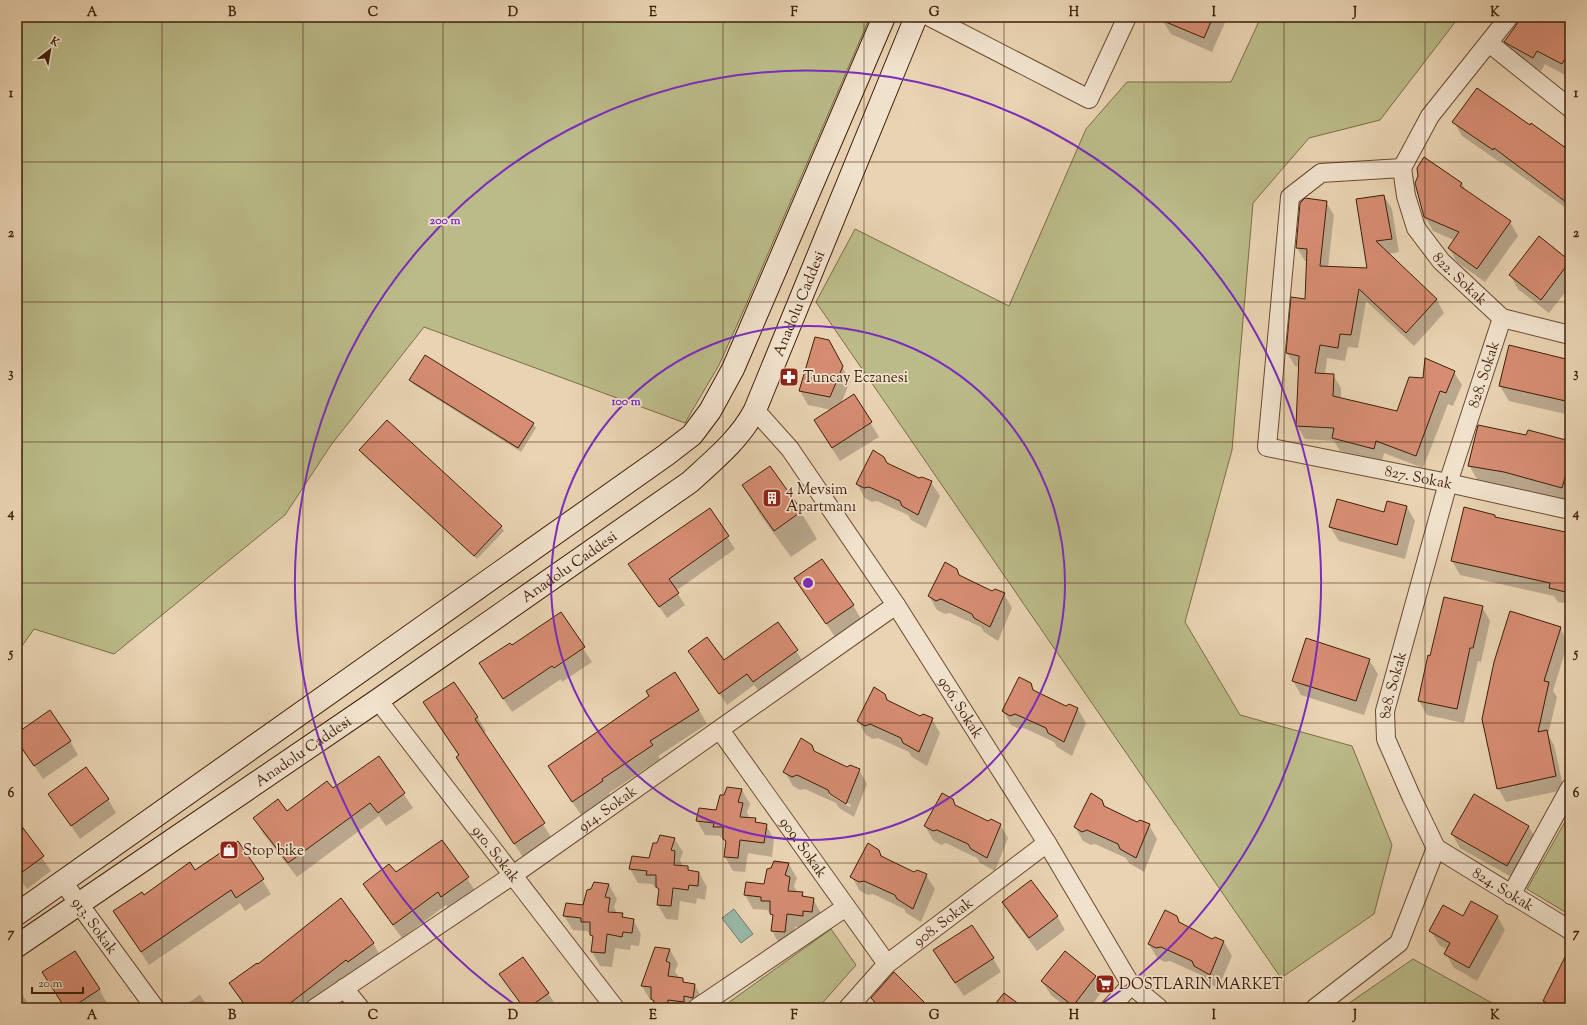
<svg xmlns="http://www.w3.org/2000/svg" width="1587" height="1025" viewBox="0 0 1587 1025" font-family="'Sorts Mill Goudy',serif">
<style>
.green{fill:#bbbb89;stroke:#7c6d48}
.water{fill:#98b8a8;stroke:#747b68}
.shadow{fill:#0003;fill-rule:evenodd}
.building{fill:#d68d73;stroke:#3e1f07}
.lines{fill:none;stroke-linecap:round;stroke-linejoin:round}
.street-casing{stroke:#694c32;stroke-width:20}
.secondary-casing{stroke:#3e1f07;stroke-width:24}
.street{stroke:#f1e2cd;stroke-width:18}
.secondary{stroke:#f1e2cd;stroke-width:22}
.grid{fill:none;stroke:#3e1f07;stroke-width:1;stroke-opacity:0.55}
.ring{fill:none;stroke:#7b2cbf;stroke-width:2}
.labels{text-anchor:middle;stroke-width:3.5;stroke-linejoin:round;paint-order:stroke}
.street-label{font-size:15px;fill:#3e1f07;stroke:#f1e2cd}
.poi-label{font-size:15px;fill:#3e1f07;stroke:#f1e2cd;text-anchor:start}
.centre{fill:#7b2cbf;stroke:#f1e2cd;stroke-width:2}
.ring-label{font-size:12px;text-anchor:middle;font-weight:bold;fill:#7b2cbf;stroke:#f1e2cd;stroke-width:3.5;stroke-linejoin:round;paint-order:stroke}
.neatline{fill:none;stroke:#3e1f07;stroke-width:1.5}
.grid-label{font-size:13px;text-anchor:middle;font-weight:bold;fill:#3e1f07}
</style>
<rect width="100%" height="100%" fill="#e9d3b2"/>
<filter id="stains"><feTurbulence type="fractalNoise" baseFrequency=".005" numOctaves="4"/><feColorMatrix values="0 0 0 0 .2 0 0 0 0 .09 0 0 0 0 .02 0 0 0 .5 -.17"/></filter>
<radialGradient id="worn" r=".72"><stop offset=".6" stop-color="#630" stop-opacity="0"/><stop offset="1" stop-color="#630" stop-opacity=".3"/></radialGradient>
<path class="green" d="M17 17H870L746 305 719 365 685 423 424 327 331 445 285 515 114 654 34 629 17 653Z
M1261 17H1459L1380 120 1309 138 1253 203 1232 450 1185 622 1240 715 1352 746 1392 845 1374 914 1281 978 816 302 855 229 1009 306 1086 129 1127 82H1231Z
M1570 813V915L1527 889Z
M831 929 856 965 818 1008H721Z
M1413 959 1501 1008H1342Z"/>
<path class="water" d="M734 909 753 934 741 943 722 918Z"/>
<path class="shadow" d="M1164 17H1226L1227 18 1212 52 1171 34 1162 20Z
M1519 17H1570V78L1545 64 1541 71 1513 56 1505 42 1518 24Z
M1454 122 1570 155V211L1502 162 1501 163 1462 136Z
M1462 183 1466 191 1510 222 1518 236 1485 282 1457 262 1449 248 1454 240 1433 231 1425 217Z
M1384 196 1392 209 1399 252 1388 254 1437 300 1444 313 1414 346 1366 301 1358 348 1348 347 1345 361 1327 358 1325 374 1333 375 1341 388V398L1398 412 1424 379 1454 372 1462 385 1453 406 1448 404 1423 468 1384 453 1382 461 1340 451 1334 441 1305 439 1297 426 1299 367 1295 366 1287 353 1306 301 1308 261H1305L1297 248 1326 202 1334 215 1328 268 1369 269Z
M1539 238 1570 262V286L1549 313 1518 289 1510 275Z
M815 338 828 341 850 381 841 404 854 396 879 437 840 461 823 434 832 410 808 405 800 391Z
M1570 360V415L1509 401 1500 386Z
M410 380 533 424 536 428 521 452 413 384Z
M1527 436 1570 442V502L1478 481 1469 465Z
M360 450 501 526 504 531 477 559 363 455Z
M888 464 919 480 931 482 940 496 926 528 911 520 908 515 877 501 872 502 865 498 857 484Z
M770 467 801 512 817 539 791 557 759 513 744 486Z
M1407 507 1415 521 1405 559 1339 541 1330 527Z
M710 510 735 549 676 591 685 605 667 618 630 565Z
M1495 516 1496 518 1570 533V604L1558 602 1554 596 1460 575 1452 561Z
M956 570 960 576 992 592 1004 594 1012 608 998 641 984 632 981 627 950 613 945 614 937 610 929 596Z
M796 579 853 605 861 619 835 637Z
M1482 607 1490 621 1481 662 1478 661 1464 723 1427 715 1419 701 1430 657Z
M560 613 592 662 562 682 561 679 512 712 480 664 511 646Z
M778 624 804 663 760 693 754 685 727 705 690 652 724 662Z
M1560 628 1568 642 1553 691 1557 697 1548 735 1554 745 1564 790 1506 802 1498 788Z
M1369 660 1378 674 1364 715 1301 695 1293 681Z
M454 683 478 718 486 731 483 733 552 838 523 857 465 771 457 757 459 756 425 703Z
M1030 684 1034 691 1066 707 1078 709 1086 723 1072 756 1057 747 1054 742 1024 728 1019 729 1011 725 1003 711Z
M884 694 889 702 920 717 932 719 940 733 927 766 912 757 909 752 878 738 873 739 866 735 858 721Z
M699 710 707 724 658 756 660 759 609 793 611 796 581 815 558 781Z
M17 734 70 741 78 755 43 779 17 740Z
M811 745 815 752 847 768 859 770 867 784 854 817 839 808 836 803 805 789 800 790 793 786 785 772ZM829 793 851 805 850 807 829 795Z
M379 757 413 808 386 826 379 816 297 877 262 832 254 818 287 812 332 790Z
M742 790 750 804 747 812 750 819H755L757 824 766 825 774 839 772 857 748 853 745 872 733 871 725 857 727 844 725 840H723L720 836 705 835 697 821 717 811 725 796Z
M50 794 108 799 116 813 80 839Z
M952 800 957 807 988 822 1000 824 1008 838 995 871 980 863 977 858 946 843 941 845 933 840 925 826Z
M1102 800 1106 808 1137 823 1149 825 1157 839 1144 872 1129 863 1126 858 1095 844 1091 845 1083 841 1075 827Z
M17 822 51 871 27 889 22 882 17 885Z
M1529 827 1537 841 1515 879 1460 848 1452 834Z
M674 838 683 852 680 860 683 867H688L690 872 699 873 707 887 705 900 697 898 696 904 680 901 678 920 666 919 658 905 659 892 658 888H655L653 884 638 883 630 869 650 859 658 844Z
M442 841 476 892 450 910 446 905 402 938 372 898 364 884 396 874Z
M238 842 271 894 245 911 240 903 149 965 115 912 195 871Z
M879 850 883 858 914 873 926 875 935 889 921 922 906 913 904 909 873 894 868 895 860 891 852 877Z
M775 862 789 864 797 878 794 886 797 892 802 893 805 897 813 899 821 913 820 925 810 929 795 927 792 946 780 945 772 931 774 918 772 914 767 910 753 909 745 895 764 885Z
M595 883 609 885 617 899 614 907 617 913 622 914 624 919 633 920 641 934 639 946 631 945 630 950 615 948 612 967 600 966 592 952 594 939 592 935 587 931 573 930 564 916 584 906Z
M1003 902 1057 916 1065 930 1037 951 1011 916Z
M1497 916 1505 930 1477 981 1454 968 1446 954 1448 950 1439 945 1431 931 1463 917Z
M1180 925 1212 940 1215 938 1224 942 1232 956 1218 988 1204 980 1201 975 1170 961 1165 962 1157 958 1149 944Z
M373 943 381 957 309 1008H246L230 984 258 966Z
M656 948 670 950 678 964 675 972 685 983 694 984 702 998 701 1008H654V1004L652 1000H650L642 986Z
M993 958 1001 972 964 996 942 964Z
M1570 958V1008H1548L1544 1001Z
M43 973 99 989 107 1003 99 1008H65Z
M501 975 548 993 554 1002 546 1008H524Z
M1095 976 1103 990 1090 1008H1067L1051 995 1042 981Z
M17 987 31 1008H17Z
M200 995 209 1008H180Z
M872 998 929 1008H877Z"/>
<path class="building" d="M1154 17H1213L1204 38Z
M1519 17H1557L1570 24V50L1562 64 1537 51 1533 58 1504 42 1517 24Z
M1477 88 1530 125 1531 123 1570 151V205L1494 148 1493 150 1452 122Z
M1424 157 1462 183 1460 186 1511 221 1477 269 1448 248 1459 232 1424 217 1415 183 1418 176 1417 168Z
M1384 195 1392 239 1376 241 1437 299 1406 333 1359 289 1351 335 1340 334 1338 348 1320 345 1315 373 1334 374 1333 396 1397 411 1409 377 1423 378 1425 358 1455 371 1446 393 1440 391 1416 456 1376 441 1374 449 1332 438 1334 428 1296 426 1299 356 1286 353 1291 297 1305 299 1307 249 1296 248 1300 203 1305 198 1327 201 1320 266 1367 268 1356 199Z
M1539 236 1570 261 1541 300 1509 275Z
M815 337 829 340 843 366 830 397 799 391Z
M1509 345 1570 360V402L1499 386Z
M425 355 534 423 518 448 409 380Z
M854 394 872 422 832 448 814 420Z
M387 420 502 526 474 556 359 450Z
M1478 425 1526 435 1528 430 1570 441V460L1562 488 1504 472 1468 466Z
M873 450 884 457 887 463 919 478 922 477 932 481 918 515 902 506 900 501 869 487 864 488 856 484Z
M770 466 802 511 774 531 742 485Z
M1337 499 1384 512 1387 501 1407 506 1397 545 1329 527Z
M1464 507 1495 515V517L1570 533V593L1549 588 1550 583 1451 561Z
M710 508 729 536 669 579 679 593 659 607 628 564Z
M822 559 854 605 826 624 794 578Z
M945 562 957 569 959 575 992 591 995 589 1005 593 990 627 974 618 972 614 941 599 936 601 928 596Z
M1444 597 1483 606 1473 648H1470L1457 709 1418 701 1428 655 1430 656Z
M1510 611 1561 627 1544 681 1549 682 1538 732 1547 730 1556 776 1497 789 1482 719 1494 662Z
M561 612 585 647 554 668 552 666 503 699 479 663 510 643 512 645Z
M778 622 798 650 753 682 747 674 719 694 688 651 707 637 724 660Z
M1306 638 1370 659 1356 701 1292 681Z
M675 672 699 710 650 741 653 745 602 779 603 781 572 802 548 766 649 696 646 691Z
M1019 677 1031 683 1033 690 1066 706 1069 704 1078 708 1064 742 1048 733 1046 728 1015 714 1010 716 1002 711Z
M454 682 478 717 475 719 545 823 514 844 456 757 459 755 423 702Z
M874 687 885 694 887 700 920 716 923 714 933 718 919 752 903 743 901 738 870 724 865 726 857 721Z
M50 710 71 741 34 766 17 741V733Z
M801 738 812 745 814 751 847 767 850 765 860 769 846 804 830 794 828 790 797 775 792 777 783 772Z
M379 756 405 793 378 813 370 803 288 863 253 818 278 799 287 811 327 781 333 788Z
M86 767 109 799 71 826 48 794Z
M727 787 742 789 738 802 743 803 740 817 756 818 755 822 767 824 764 843 740 840 738 858 724 857 726 841 723 839V827H713L714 823 696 821 699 808 716 810 720 795H724Z
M942 793 953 799 955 805 988 821 991 819 1001 824 987 858 971 849 968 844 937 830 933 831 924 826Z
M1091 793 1102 800 1104 806 1137 822 1140 820 1150 824 1136 858 1120 849 1118 844 1087 830 1082 832 1074 827Z
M1474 794 1529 826 1507 866 1451 834Z
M17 820 44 856 17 876Z
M660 835 675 838 671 850 675 851 674 865 688 866V870L699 872 698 886 689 885 688 890 673 888 671 906 657 905 659 889 656 887V875H646L647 871 629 869 632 856 649 858 653 843H657Z
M442 840 469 877 441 897 438 892 393 925 363 884 389 864 396 872Z
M238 841 264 879 236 898 231 890 141 952 113 911 142 892 144 895 190 862 195 870Z
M868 843 879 850 881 856 914 872 917 870 927 874 913 909 897 899 895 895 864 881 859 882 850 877Z
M774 861 789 863 785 875 790 877 788 891 803 892 802 896 814 898 812 912 803 911V916L787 914 785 932 771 931 773 915 770 914V901H761V897L744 895 746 882 764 884 767 869 771 868Z
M1031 880 1058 916 1029 938 1002 902Z
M594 882 609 884 605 897 610 898 608 912 623 913 622 917 634 919 632 933 623 932 622 937 607 934 605 953 591 952 593 936 590 935V922H581V918L563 916 566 903 583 905 587 890 591 889Z
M341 898 374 943 348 962 346 960 284 1008H247L229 983 257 963 258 964Z
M1471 901 1498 916 1469 968 1444 954 1450 943 1429 931 1443 905 1463 916Z
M1165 910 1177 916 1179 922 1212 939 1215 937 1224 941 1210 975 1194 966 1192 961 1161 947 1156 948 1148 944Z
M972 925 994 958 955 983 933 950Z
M655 947 670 949 666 961 670 963 668 976 683 978V982L695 984 693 998 684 996V1002L668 1000 667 1008H653L654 1001 651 999V987L641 986Z
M1570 947V1008H1557L1543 1001Z
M75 951 100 989 71 1008H65L42 972Z
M1065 951 1096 976 1073 1006 1041 981Z
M523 957 549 993 528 1008H524L499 974Z
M894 972 930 1008H880L871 998Z
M1004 993 1024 1008H992Z"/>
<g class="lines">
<g class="street-casing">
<g id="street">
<path d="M930 17 1089 99 1127 17"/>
<path d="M1489 43 1570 108"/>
<path id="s1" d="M1402 168 1321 173 1290 197 1267 447 1448 483 1570 510"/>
<path id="s2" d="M1402 168 1406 196 1416 228 1441 261 1502 318 1570 335"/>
<path d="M1402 168 1430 116 1509 17"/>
<path id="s3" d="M755 410 790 449 896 605 1047 843 1131 985 1159 1008"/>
<path id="s4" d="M378 700 615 1008"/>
<path id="s5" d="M720 730 887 964"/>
<path id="s6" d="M1436 848 1570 930"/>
<path id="s7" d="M63 882 155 1008"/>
<path d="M1511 895 1570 788"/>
<path d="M344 988 360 1008"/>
<path id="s8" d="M315 1008 513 875 896 605"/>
<path d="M697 1008 846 907"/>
<path id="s9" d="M848 1008 887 964 1047 843"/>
<path d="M1110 1008 1131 985"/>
<path id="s10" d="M1315 1008 1399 943 1436 848 1411 796 1386 739 1385 711 1448 483 1502 318"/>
</g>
</g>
<g class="secondary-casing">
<g id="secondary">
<path d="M17 914 666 455 692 435 710 411 733 369 884 17"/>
<path id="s11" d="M17 946 378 700 690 482C714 460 740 439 755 410L916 17"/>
</g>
</g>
<use href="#street" class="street"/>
<use href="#secondary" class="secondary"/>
</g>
<path class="grid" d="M162 17V1008M303 17V1008M443 17V1008M583 17V1008M723 17V1008M864 17V1008M1004 17V1008M1144 17V1008M1284 17V1008M1425 17V1008M17 162H1570M17 302H1570M17 442H1570M17 583H1570M17 723H1570M17 863H1570"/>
<g class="ring">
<circle cx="808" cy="583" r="257"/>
<path d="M517 1006A513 513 0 1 1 1099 1006"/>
</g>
<defs>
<g id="pharmacy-square" transform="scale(1)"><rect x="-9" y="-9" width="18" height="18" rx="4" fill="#8f2418" stroke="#f1e2cd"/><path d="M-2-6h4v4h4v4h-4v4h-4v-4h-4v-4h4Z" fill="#fff"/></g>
<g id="building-square" transform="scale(1)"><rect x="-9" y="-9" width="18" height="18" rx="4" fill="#8f2418" stroke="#f1e2cd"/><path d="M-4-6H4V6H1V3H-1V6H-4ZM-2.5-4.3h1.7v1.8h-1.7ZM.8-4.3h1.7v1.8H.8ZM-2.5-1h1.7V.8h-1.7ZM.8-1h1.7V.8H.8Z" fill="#fff"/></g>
<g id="shop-square" transform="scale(1)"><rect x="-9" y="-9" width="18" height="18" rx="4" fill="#8f2418" stroke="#f1e2cd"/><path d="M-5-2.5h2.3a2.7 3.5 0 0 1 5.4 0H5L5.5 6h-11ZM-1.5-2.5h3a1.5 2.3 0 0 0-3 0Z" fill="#fff"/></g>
<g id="supermarket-square" transform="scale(1)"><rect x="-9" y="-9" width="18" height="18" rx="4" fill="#8f2418" stroke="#f1e2cd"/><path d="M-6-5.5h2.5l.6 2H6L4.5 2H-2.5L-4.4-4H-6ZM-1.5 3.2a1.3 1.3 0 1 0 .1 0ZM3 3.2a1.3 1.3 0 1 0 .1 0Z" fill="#fff"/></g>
</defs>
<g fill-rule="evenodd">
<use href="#pharmacy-square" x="789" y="377"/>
<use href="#building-square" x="772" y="498"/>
<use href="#shop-square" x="229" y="850"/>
<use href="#supermarket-square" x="1105" y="984"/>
</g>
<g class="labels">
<g class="street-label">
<text dy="5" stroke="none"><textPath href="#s2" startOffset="129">822. Sokak</textPath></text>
<text dy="5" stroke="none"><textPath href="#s11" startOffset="1030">Anadolu Caddesi</textPath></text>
<text dy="5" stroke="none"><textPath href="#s10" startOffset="707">828. Sokak</textPath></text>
<text dy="5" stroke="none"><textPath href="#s1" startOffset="526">827. Sokak</textPath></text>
<text dy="5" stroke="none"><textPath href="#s11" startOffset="670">Anadolu Caddesi</textPath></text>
<text dy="5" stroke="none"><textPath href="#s10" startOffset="383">828. Sokak</textPath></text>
<text dy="5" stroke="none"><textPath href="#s3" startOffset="362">906. Sokak</textPath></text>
<text dy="5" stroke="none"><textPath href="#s11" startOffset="346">Anadolu Caddesi</textPath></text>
<text dy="5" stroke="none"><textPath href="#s8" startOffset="354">914. Sokak</textPath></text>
<text dy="5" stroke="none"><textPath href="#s5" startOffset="144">909. Sokak</textPath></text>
<text dy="5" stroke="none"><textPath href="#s4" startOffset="194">910. Sokak</textPath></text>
<text dy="5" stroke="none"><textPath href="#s6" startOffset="79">824. Sokak</textPath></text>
<text dy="5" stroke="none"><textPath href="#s9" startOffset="129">908. Sokak</textPath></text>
<text dy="5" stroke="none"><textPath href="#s7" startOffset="54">913. Sokak</textPath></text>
</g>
<g class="poi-label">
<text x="803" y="382">Tuncay Eczanesi</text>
<text x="786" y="494">4 Mevsim<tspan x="786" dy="17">Apartmanı</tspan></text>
<text x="243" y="855">Stop bike</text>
<text x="1119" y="989">DOSTLARIN MARKET</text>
</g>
</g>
<circle cx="808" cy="583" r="6" class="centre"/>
<g class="ring-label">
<text x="445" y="224">200 m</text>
<text x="626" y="405">100 m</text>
</g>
<rect width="1587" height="1025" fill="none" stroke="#e9d3b2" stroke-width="44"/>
<g transform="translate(50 50) rotate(31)" stroke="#f1e2cd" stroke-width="3" paint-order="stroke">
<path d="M0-3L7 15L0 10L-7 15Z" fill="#3e1f07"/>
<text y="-6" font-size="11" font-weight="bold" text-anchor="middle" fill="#3e1f07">K</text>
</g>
<path d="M32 987v6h51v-6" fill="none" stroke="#3e1f07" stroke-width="2"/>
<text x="38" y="987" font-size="12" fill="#3e1f07" stroke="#f1e2cd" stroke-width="3" paint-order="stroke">20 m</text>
<rect x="22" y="22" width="1543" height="981" class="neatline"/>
<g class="grid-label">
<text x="92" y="16">A</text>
<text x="232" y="16">B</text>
<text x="373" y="16">C</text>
<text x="513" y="16">D</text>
<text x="653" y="16">E</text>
<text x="794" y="16">F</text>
<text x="934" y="16">G</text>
<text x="1074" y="16">H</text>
<text x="1214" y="16">I</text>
<text x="1355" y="16">J</text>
<text x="1495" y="16">K</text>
<text x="11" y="97">1</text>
<text x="1576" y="97">1</text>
<text x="11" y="237">2</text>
<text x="1576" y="237">2</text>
<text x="11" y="377">3</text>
<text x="1576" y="377">3</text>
<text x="11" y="517">4</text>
<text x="1576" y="517">4</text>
<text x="11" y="657">5</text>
<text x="1576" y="657">5</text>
<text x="11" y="797">6</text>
<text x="1576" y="797">6</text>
<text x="11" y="937">7</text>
<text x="1576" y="937">7</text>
<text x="92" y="1019">A</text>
<text x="232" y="1019">B</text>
<text x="373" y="1019">C</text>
<text x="513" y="1019">D</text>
<text x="653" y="1019">E</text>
<text x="794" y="1019">F</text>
<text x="934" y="1019">G</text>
<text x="1074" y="1019">H</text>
<text x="1214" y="1019">I</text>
<text x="1355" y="1019">J</text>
<text x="1495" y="1019">K</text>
</g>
<rect width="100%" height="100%" filter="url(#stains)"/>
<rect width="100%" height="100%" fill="url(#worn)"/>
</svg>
